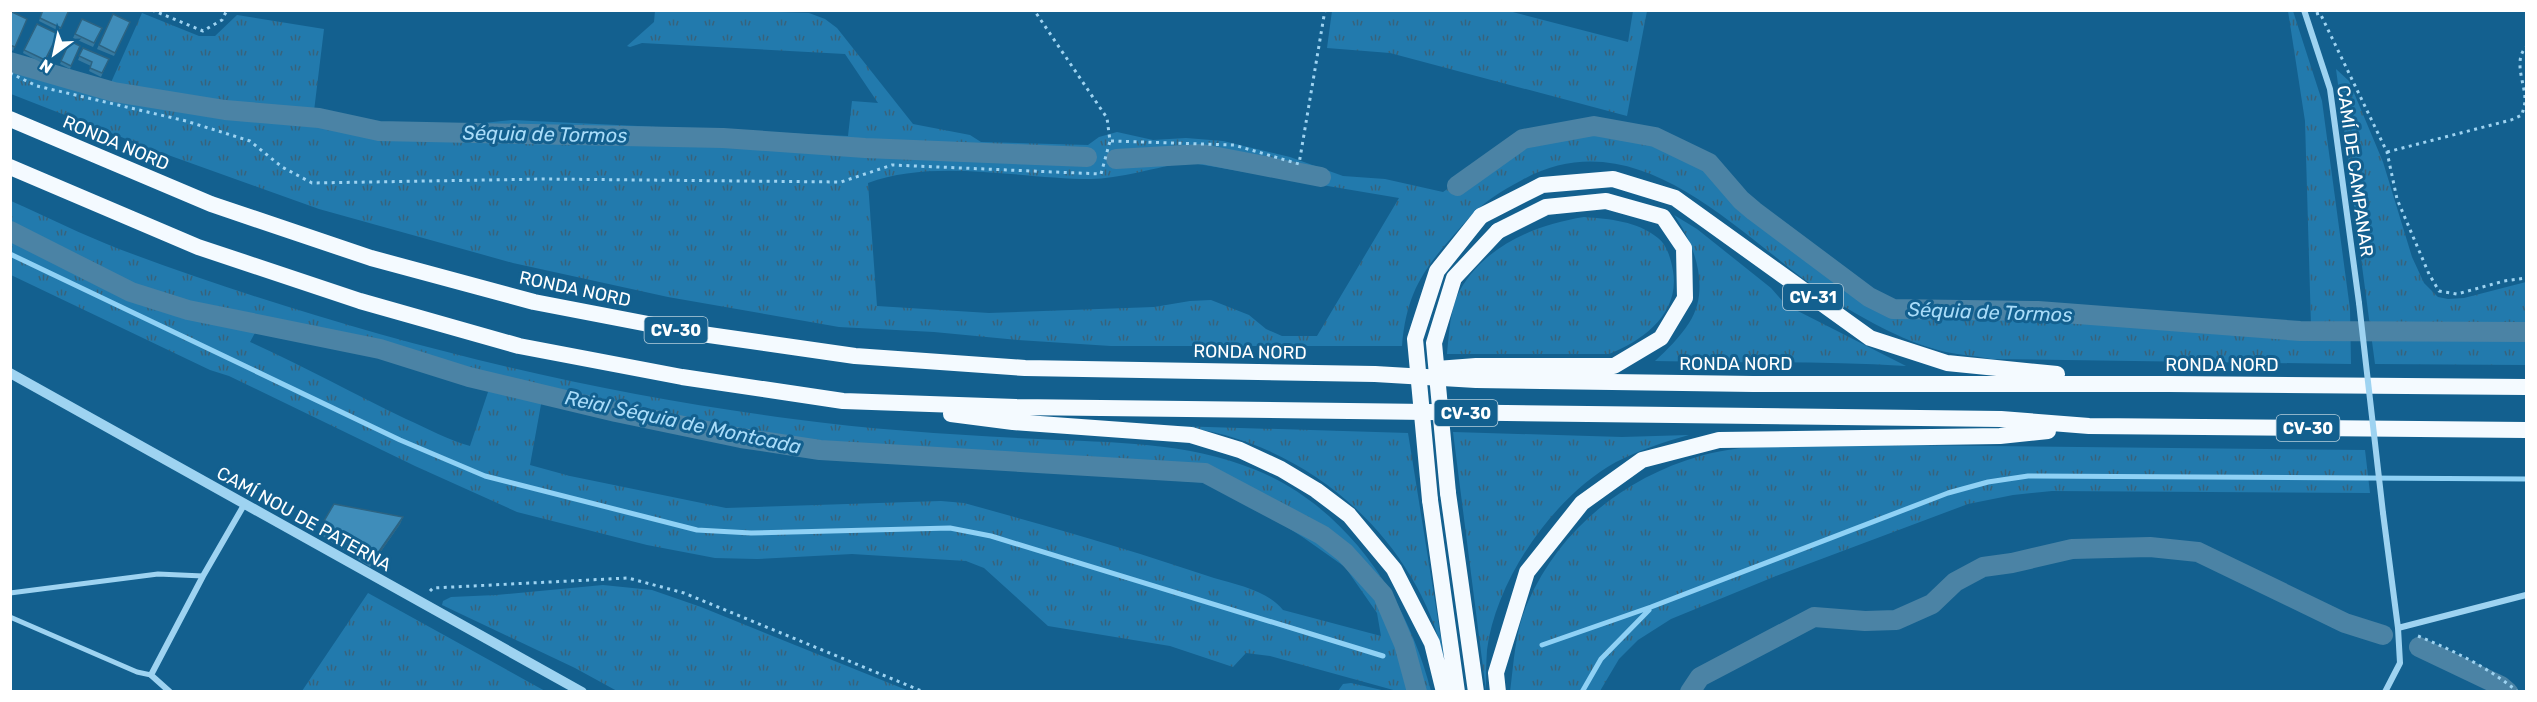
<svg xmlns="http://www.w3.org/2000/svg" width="2537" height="702" viewBox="0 0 2537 702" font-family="Rubik,sans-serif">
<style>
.grass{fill:url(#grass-tufts);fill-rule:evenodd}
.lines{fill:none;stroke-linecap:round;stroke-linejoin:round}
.stream{stroke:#8fd1f5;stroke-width:5}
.canal{stroke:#4b83a5;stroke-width:20}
.path{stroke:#9ed3f1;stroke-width:3;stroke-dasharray:3 4.5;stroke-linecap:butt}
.pedestrian{stroke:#9ed3f1;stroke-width:5}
.minor{stroke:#9ed3f1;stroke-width:6}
.tertiary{stroke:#9ed3f1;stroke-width:10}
.trunk{stroke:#f4faff;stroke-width:16}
.minor-bridge{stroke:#9ed3f1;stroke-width:6}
.trunk-bridge{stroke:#f4faff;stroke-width:16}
.wall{fill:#3679a0}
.shaded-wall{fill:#2c6382}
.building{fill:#3f8dba;stroke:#2c6382;stroke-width:1.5}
.labels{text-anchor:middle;stroke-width:6;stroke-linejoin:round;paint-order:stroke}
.shield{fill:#13608f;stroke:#b8cfdd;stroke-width:1.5}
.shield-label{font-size:16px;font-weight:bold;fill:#fff}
.street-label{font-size:18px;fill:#fff;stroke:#13608f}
.water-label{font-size:20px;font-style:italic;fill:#a9dcf9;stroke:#13608f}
</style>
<defs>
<pattern id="grass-tufts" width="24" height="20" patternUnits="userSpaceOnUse" patternTransform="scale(1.5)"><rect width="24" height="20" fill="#227aad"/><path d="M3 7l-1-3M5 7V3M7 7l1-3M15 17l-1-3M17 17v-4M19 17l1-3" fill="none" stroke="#37637c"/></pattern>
</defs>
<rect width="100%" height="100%" fill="#13608f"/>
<path class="grass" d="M721 10 809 13 825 19 837 28 913 124 970 135 981 142 1088 145 1099 137 1117 132 1153 140 1186 138 1223 141 1290 157 1343 176 1385 179 1443 192 1522 137 1594 123 1648 133 1684 143 1713 158 1745 193 1886 300 1898 304 2072 308 2311 326 2305 121 2288 11H2293L2322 101 2350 309 2351 364 1991 359C1976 356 1961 355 1946 352 1907 343 1869 322 1835 301 1743 242 1642 114 1522 180 1501 191 1482 203 1467 220 1428 264 1407 286 1402 346H1111L1018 340 934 332 839 327 668 297 513 263 319 209 157 151 11 94 10 53 39 65 109 87 142 13 199 36H215L237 15 324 29 314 111C341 117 369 123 397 125 435 128 474 124 512 120L848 136 852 101 878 103 845 54 642 43 630 47 627 46 654 22 655 11ZM1186 162 1399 198 1317 336H1282L1266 329 1249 315 1211 300 1190 301 1154 307 989 313 877 306 868 183C934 158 1021 179 1091 179 1117 179 1159 167 1186 162Z
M1332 11H1509L1628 42 1633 11H1647L1627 116 1390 53 1327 48Z
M2336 69 2349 81 2383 162 2412 257 2424 283 2438 297 2448 299 2464 298 2526 282V365L2375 364Z
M11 201C47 217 83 235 119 249 336 330 563 389 793 419 874 430 957 435 1038 439 1113 443 1185 441 1256 470 1348 508 1407 598 1431 691H1397L1270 656 1246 653 1233 667 1170 646 1048 626 984 568 966 561 852 554 757 559 715 558 647 545 517 512 415 466 229 376 210 370 11 275ZM256 331 376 354 472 384 490 386 470 446C448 440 427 428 406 419 354 394 303 366 250 342ZM542 399 652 429 783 452 1208 483 1259 509 1304 538 1345 567 1377 613 1381 636 1283 610C1267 590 1237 585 1214 578 1132 550 1048 526 964 503L941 501 726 508 570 476 530 465Z
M1674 215 1697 229 1771 288 1786 305 1906 366C1822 361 1739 363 1655 361 1667 350 1680 337 1689 323 1711 290 1695 244 1674 215Z
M1584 217C1610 219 1637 221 1658 238 1667 245 1671 259 1673 271 1680 313 1644 340 1609 354H1447C1449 334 1450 308 1460 290 1486 245 1535 225 1584 217Z
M1175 426 1408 433 1444 658C1415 534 1302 438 1175 426Z
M1453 432 1622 437 1689 435C1663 442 1640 450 1616 462 1554 496 1496 579 1487 650 1486 664 1486 678 1486 691Z
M1795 444 2365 450 2370 493 2052 491 2013 495 1968 504 1776 576 1671 619 1638 640 1619 659 1600 691 1510 692C1514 662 1515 630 1528 602 1560 529 1624 478 1700 456 1730 447 1763 446 1795 444Z
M603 585 652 590 701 607 909 691H617L575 668 442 605 443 601 451 597 496 595Z
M368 593 545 691H302Z
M1351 683 1386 691H1338L1343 684Z"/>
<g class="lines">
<path class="stream" d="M10 254 400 440 485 476 697 530 751 533 950 528 991 536 1383 656
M1542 645 1651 607 1948 493 1988 482 2028 476 2526 479
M1582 692 1601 659 1649 610"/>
<path class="canal" d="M10 62 114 92 225 110 319 118 379 131 723 138 865 148 1087 157
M1116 159 1202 154 1321 177
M1457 186 1523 139 1594 126 1655 137 1709 163 1741 200 1754 211 1869 297 1893 309 2038 311 2300 331 2526 332
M10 231 131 292 188 310 380 349 469 377 616 412 741 438 820 450 1205 473 1322 535 1345 553 1383 595 1404 644 1417 692
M2419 647 2501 686 2508 692
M1690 692 1700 677 1814 617 1865 621 1896 620 1932 604 1955 582 1983 567 2012 563 2072 549 2150 547 2198 552 2345 623 2383 635"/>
<path class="path" d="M152 10 203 31 222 20 227 10
M2316 14 2320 13 2387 152 2397 199 2429 274 2439 291 2457 294 2504 281 2526 278
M10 73 37 86 186 121 250 141 282 167 312 183 544 179 841 182 892 165 1101 174 1110 141 1107 118 1034 10
M1111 141 1234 145 1299 164 1325 10
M2387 152 2511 120 2522 115C2523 110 2525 105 2525 100 2525 83 2513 61 2526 47
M430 591 433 588 628 578 684 593 924 692
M2418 636C2454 651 2488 667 2518 692"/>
<path class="pedestrian" d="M10 593 158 574 203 576
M10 617 137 672 151 675"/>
<path class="minor" d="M2304 10 2330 89 2359 303
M2383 513 2398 628 2400 663 2385 692
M2398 628 2526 595
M170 692 151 675 203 576 244 505"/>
<path class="tertiary" d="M10 373 582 692"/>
<path class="trunk" d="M10 119 211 204 371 258 534 302 695 333 855 356 1025 368 1375 374 1476 380 1753 384H2169L2526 387
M10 167 198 247 360 301 519 346 682 377 843 401 1016 407 2001 419 2089 426 2526 430
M1481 216 1542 185 1613 179 1675 198 1870 338 1947 363 2057 374
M1437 369 1476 366H1614L1661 338 1685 298 1684 248 1663 217 1606 201 1546 207 1498 231
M951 414 1013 422 1191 435 1240 450 1281 469 1316 490 1349 515 1394 569 1432 643 1444 692
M1448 493 1476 692
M1430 500 1457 692
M1498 692 1496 673 1527 572 1582 503 1642 460 1719 440 2000 436 2048 431"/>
<path class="minor-bridge" d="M2359 303 2383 513"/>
<path class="trunk-bridge" d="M1448 493 1434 343 1454 278 1498 231
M1430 500 1415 339 1437 271 1481 216"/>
</g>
<path class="wall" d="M43 10H69L59 31 39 21Z
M10 11 27 19 13 51 10 49Z
M113 14 130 22 114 56 97 49Z
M82 19 102 28 93 47 73 38Z
M56 38 44 64 23 53 24 50Z
M70 41 80 46 70 69 60 64Z
M83 48 109 59 101 77 89 71 91 66 78 60Z
M403 517 400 524 370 567 318 533 321 526Z"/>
<path class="shaded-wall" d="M403 517 400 524 370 567 373 560Z"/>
<path class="building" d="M43 10H69L61 28 40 18Z
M10 11 27 19 15 47 10 45Z
M113 14 130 22 115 53 99 45Z
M82 19 102 28 94 43 75 34Z
M37 24 58 34 45 60 24 50Z
M70 41 80 46 71 66 61 61Z
M83 48 109 59 102 73 90 68 92 62 79 56Z
M334 504 403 517 373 560 321 526Z"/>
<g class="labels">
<g class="shield">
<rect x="1783" y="284" width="60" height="26" rx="4.5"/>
<rect x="644.5" y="317" width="63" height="26" rx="4.5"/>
<rect x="1434.5" y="400" width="63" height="26" rx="4.5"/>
<rect x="2276.5" y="415" width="63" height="26" rx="4.5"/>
</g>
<g class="shield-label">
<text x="1813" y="303">CV-31</text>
<text x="676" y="336">CV-30</text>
<text x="1466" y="419">CV-30</text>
<text x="2308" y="434">CV-30</text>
</g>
<g class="street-label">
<text transform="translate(116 143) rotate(23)" y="6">RONDA NORD</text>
<text transform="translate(2355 171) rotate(82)" y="6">CAMÍ DE CAMPANAR</text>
<text transform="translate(575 289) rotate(12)" y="6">RONDA NORD</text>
<text transform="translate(1250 352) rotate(1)" y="6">RONDA NORD</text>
<text x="1736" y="370">RONDA NORD</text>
<text x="2222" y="371">RONDA NORD</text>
<text transform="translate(304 519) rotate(29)" y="6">CAMÍ NOU DE PATERNA</text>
</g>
<g class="water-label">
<text transform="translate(545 134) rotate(1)" y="7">Séquia de Tormos</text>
<text transform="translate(1990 312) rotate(2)" y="7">Séquia de Tormos</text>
<text transform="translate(683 422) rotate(12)" y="7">Reial Séquia de Montcada</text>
</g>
</g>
<rect width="2537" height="702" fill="none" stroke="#ffffff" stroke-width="24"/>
<g transform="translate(54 54) rotate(213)" stroke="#13608f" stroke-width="4.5" paint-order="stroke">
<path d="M0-4.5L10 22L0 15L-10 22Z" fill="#ffffff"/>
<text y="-9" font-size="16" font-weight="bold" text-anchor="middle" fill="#ffffff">N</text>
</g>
</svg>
